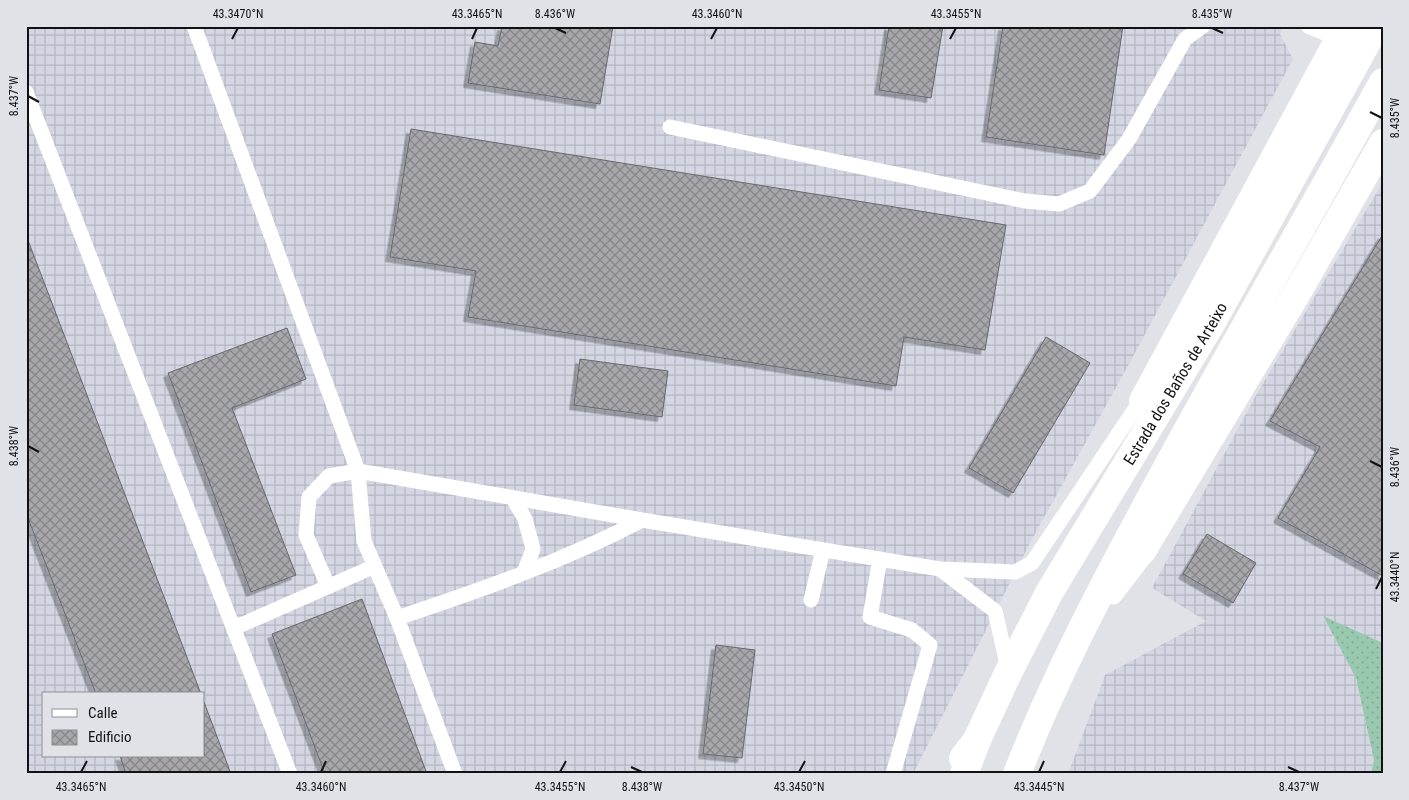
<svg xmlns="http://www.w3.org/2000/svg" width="1409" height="800" viewBox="0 0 1409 800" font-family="'Roboto Condensed',sans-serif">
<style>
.industrial{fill:url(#industrial-grid);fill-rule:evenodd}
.grass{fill:url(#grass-dots)}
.building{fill:url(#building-cross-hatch);stroke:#68686c;filter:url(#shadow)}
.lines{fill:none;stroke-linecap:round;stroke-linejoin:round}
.service{stroke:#fff;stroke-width:15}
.primary{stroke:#fff;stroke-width:28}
.motorway{stroke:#fff;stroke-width:28}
.ticks{fill:none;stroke:#121214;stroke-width:2}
.labels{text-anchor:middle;stroke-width:4.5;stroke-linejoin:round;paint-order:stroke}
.street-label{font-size:16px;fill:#121214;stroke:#e1e2e7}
.neatline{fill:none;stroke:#121214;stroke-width:2}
.ticks-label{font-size:12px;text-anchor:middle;fill:#121214}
</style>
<defs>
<pattern id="industrial-grid" width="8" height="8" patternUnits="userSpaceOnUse" patternTransform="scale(1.25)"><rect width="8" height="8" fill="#d4d7e3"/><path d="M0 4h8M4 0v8" fill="none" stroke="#b5b8c2"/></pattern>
<pattern id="grass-dots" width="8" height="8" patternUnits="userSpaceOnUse" patternTransform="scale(1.25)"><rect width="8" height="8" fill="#98c8ae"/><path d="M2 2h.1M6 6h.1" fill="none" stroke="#82ab95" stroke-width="1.8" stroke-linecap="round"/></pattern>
<pattern id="building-cross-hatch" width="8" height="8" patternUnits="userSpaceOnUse" patternTransform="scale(1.25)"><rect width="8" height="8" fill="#a6a6ab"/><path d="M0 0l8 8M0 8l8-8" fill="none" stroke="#86868a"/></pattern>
<filter id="shadow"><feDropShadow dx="-4.5" dy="4.5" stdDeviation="0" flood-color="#0004"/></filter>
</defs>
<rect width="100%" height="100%" fill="#e1e2e7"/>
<path class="industrial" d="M26 26H1283L1280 34 1293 59 1129 364 1031 541 913 774H26ZM44 694H204V756H44Z
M1383 182V643L1323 617 1356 677 1374 760 1371 774H1068L1105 675 1206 621 1152 588 1256 395Z"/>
<path class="grass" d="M1323 616 1383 643V774H1371L1374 760 1356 678Z"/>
<path class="building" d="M502 26H613L600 104 468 83 475 42 498 46Z
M889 26H943L931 98 879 90Z
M1003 26H1123L1104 155 986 137Z
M411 129 1006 225 985 350 904 337 896 386 468 317 476 271 390 257Z
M1383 234V576L1278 518 1320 447 1270 421Z
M26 235 201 694H96L26 513Z
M287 328 306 379 232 408 296 575 251 592 168 373Z
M1046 337 1090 363 1013 493 969 468Z
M580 359 668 371 662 417 574 405Z
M1207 534 1256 563 1233 603 1183 574Z
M362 599 427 774H325L272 634Z
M716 645 755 650 742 758 703 754Z
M204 702 231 774H126L120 756H204Z"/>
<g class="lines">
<path class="service" d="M194 26 358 471 364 541 397 618 455 774
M1308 26 1339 39
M26 92 290 774
M670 127 1025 201 1059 204 1090 191 1129 139 1185 39 1203 26
M512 497 525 519 533 549 524 573
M642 520 940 569 1015 572 1032 563 1145 394
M880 559 870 617 912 630 930 645 893 774
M940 569 995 611 1008 668
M328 586 306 535 309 497 329 476 358 471 642 520C564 561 481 590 397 618
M1114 597 1151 549
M811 600 823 550
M234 628 375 566"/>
<g class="primary">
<path d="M1143 401 1346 26"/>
<path d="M1142 551 1297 293 1383 143"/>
<path id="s1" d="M963 758 977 740 1009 671 1049 593 1211 324 1376 26"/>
<path d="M1017 774C1052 684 1097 597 1143 512 1220 367 1304 226 1383 82"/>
</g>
<path class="motorway" d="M964 774 977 740"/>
</g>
<path class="ticks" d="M555 28 566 33M1212 28 1223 33M232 39 238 28M472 39 477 28M711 39 717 28M950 39 956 28M28 96 39 102M1370 112 1382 118M28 446 39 452M1370 461 1382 467M1376 589 1382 577M631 767 642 772M1288 767 1299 772M81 772 87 761M321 772 326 761M560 772 566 761M799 772 805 761M1039 772 1044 761"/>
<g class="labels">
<g class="street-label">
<text dy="6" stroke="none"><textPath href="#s1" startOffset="431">Estrada dos Baños de Arteixo</textPath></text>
</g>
</g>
<rect width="1409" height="800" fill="none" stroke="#e1e2e7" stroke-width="55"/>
<rect x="42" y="692" width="162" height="65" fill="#e1e2e7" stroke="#8e8f93"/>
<rect x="52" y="709" width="25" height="8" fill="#ffffff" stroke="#8e8f93"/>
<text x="88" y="718" font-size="15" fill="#121214">Calle</text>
<rect x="52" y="730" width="25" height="15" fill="url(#building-cross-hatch)" stroke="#8e8f93"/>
<text x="88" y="742" font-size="15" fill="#121214">Edificio</text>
<rect x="28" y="28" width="1354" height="744" class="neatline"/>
<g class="ticks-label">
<text x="238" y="18">43.3470°N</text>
<text x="477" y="18">43.3465°N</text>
<text x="555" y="18">8.436°W</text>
<text x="717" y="18">43.3460°N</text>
<text x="956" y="18">43.3455°N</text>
<text x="1212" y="18">8.435°W</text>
<text transform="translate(14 96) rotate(-90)" y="4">8.437°W</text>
<text transform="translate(1395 118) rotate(-90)" y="4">8.435°W</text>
<text transform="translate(14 446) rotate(-90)" y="4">8.438°W</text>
<text transform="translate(1395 467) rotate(-90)" y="4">8.436°W</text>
<text transform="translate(1395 577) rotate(-90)" y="4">43.3440°N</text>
<text x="81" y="791">43.3465°N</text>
<text x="321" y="791">43.3460°N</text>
<text x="560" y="791">43.3455°N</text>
<text x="642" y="791">8.438°W</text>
<text x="799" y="791">43.3450°N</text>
<text x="1039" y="791">43.3445°N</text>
<text x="1299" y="791">8.437°W</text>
</g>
</svg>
